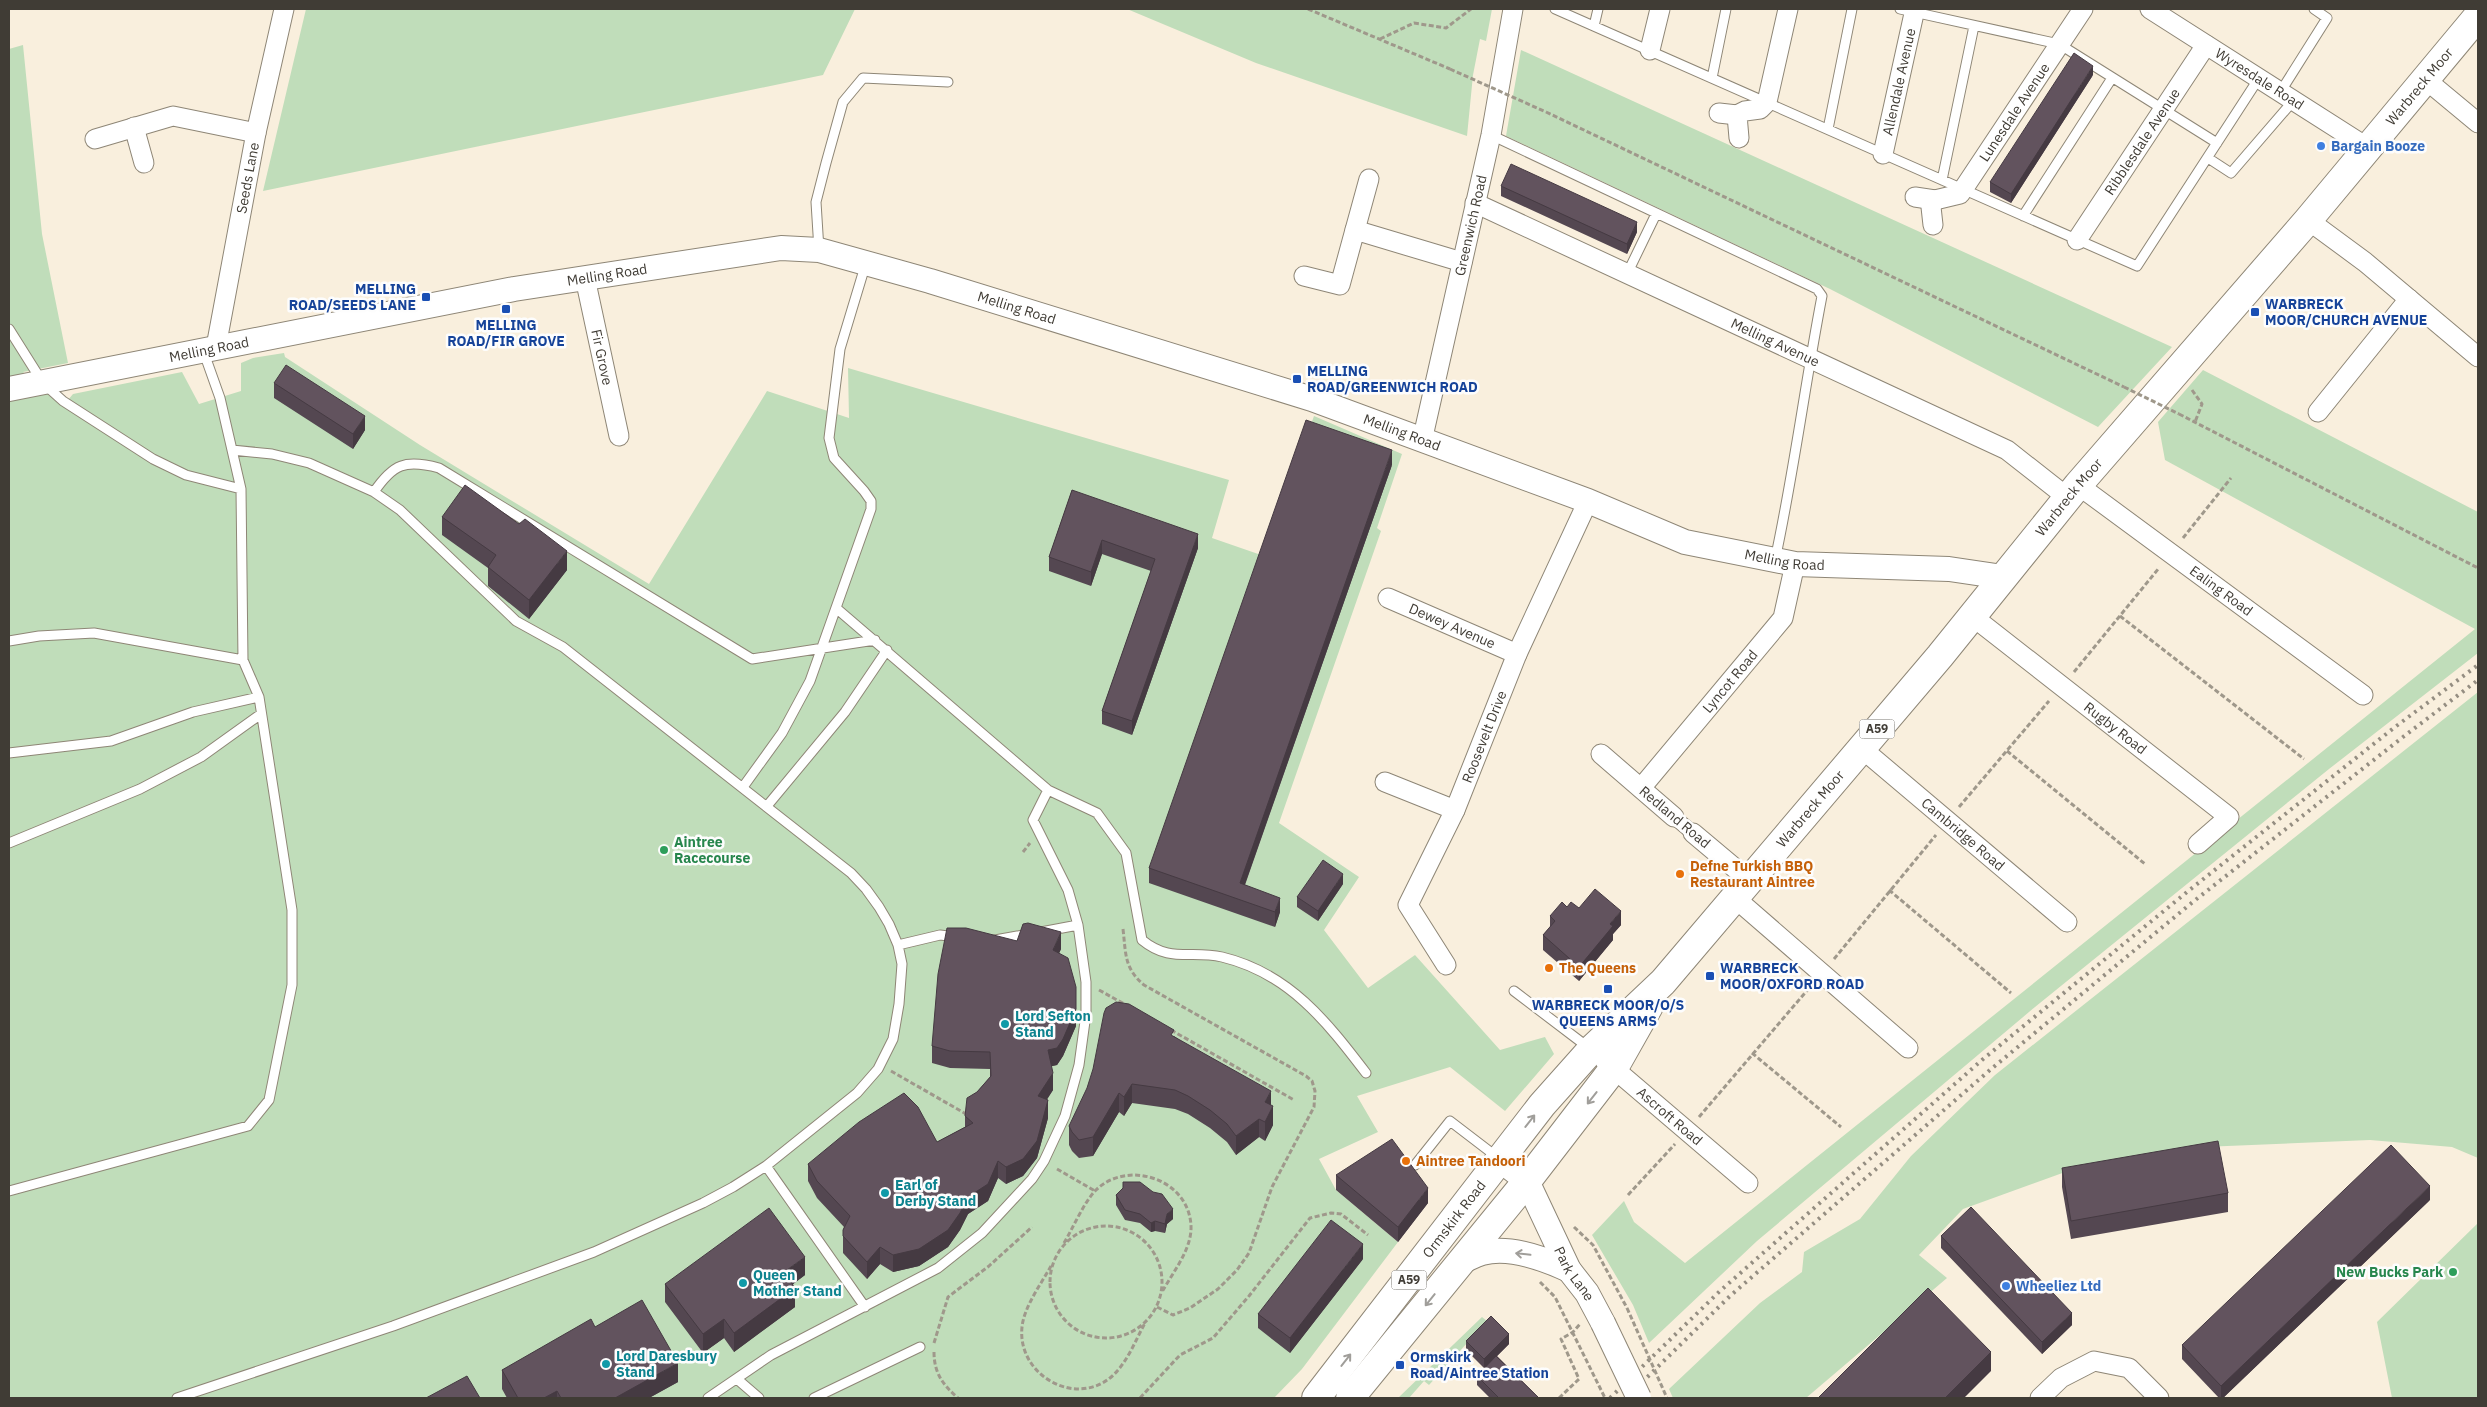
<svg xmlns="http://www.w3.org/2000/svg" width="2487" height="1407" viewBox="0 0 2487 1407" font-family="'IBM Plex Sans',sans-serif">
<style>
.green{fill:#c0ddba}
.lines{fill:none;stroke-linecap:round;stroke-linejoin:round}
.service-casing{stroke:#8e8676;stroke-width:11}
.pedestrian-casing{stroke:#8e8676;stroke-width:16}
.minor-casing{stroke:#8e8676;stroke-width:21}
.tertiary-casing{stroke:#8e8676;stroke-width:26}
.trunk-casing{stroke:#8e8676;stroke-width:30}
.path{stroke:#9f988b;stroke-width:3;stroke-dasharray:5 2.5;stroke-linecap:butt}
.service{stroke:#fff;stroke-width:9}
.pedestrian{stroke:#fff;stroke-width:14}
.minor{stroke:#fff;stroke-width:19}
.tertiary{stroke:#fff;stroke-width:24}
.trunk{stroke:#fff;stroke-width:28}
.rail{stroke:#948d81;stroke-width:4;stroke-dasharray:2.5 5;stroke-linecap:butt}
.tertiary-bridge-casing{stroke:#8e8676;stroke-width:26;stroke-linecap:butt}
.path-bridge{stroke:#9f988b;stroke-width:3;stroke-dasharray:5 2.5;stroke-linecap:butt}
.tertiary-bridge{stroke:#fff;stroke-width:24}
.wall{fill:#544751}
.shaded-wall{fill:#453a42}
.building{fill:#62535e;stroke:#453a42}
.oneway{stroke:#a09e9a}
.shop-dot{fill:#3f7fe0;stroke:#fdfdfd;stroke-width:2}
.transit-dot{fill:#1a4fb4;stroke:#fdfdfd;stroke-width:2}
.leisure-dot{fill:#2e9e5b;stroke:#fdfdfd;stroke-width:2}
.food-dot{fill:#e8710a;stroke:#fdfdfd;stroke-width:2}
.culture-dot{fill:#0f9aa8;stroke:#fdfdfd;stroke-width:2}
.labels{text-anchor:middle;stroke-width:5;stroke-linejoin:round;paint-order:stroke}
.shield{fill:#fdfdfd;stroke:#797671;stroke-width:1}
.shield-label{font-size:12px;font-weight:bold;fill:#403c35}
.street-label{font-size:14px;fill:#403c35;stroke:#fdfdfd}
.shop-label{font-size:14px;font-weight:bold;fill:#366cbe;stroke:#fdfdfd;text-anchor:start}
.transit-label{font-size:14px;font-weight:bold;fill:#164399;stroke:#fdfdfd;text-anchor:start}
.leisure-label{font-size:14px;font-weight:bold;fill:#27864d;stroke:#fdfdfd;text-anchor:start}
.food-label{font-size:14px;font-weight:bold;fill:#c56008;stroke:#fdfdfd;text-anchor:start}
.culture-label{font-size:14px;font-weight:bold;fill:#0d838f;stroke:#fdfdfd;text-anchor:start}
</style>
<rect width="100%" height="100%" fill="#f9efdd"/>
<path class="green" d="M306 9H855L823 75 263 191Z
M1127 9H1492L1486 41 1480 39 1473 75 1467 136 1256 63Z
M23 45 42 234 68 363 23 372 62 402 68 400 73 394 182 372 199 404 241 391V363L253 358 284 353 285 357 420 445 649 584 767 391 849 418 848 368 1229 480 1212 538 1264 556 1314 416 1402 454 1377 528 1381 531 1279 823 1359 877 1324 930 1368 988 1415 955 1500 1050 1545 1037 1554 1054 1505 1111 1450 1067 1357 1096 1378 1132 1319 1159 1336 1190 1398 1242 1302 1369 1274 1398H9V49Z
M1521 50 2172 347 2098 427 1830 289 1506 136Z
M2203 370 2478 512V653L2329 769 2035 1007 1757 1241 1649 1343 1633 1305 1592 1235 1624 1201 1634 1222 1685 1263 2475 629 2165 460 2158 422Z
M2478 692V1158L2452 1147 2370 1140 2203 1147 2068 1171 1963 1209 1919 1255 1947 1278 1806 1398H1673L1669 1389 1760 1303 1802 1272 1804 1252 1860 1219 1911 1156 1995 1075Z
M2478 1223V1398H2392L2377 1322Z
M1482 1317 1487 1321 1429 1385 1424 1381 1409 1398H1398Z"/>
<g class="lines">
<g class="service-casing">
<path id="service" d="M1555 9 2137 266 2259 78
M1900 9 2059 44 2217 143
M1594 26 1598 9
M1712 78 1726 9
M2281 91 2327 18 2314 9
M1828 129 1852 9
M1491 135 1817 289 1822 296C1805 384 1794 472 1775 560
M2208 158 2231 173 2294 100
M1942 180 1974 26
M2023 216 2112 78
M819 250 816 202 826 163 843 102 863 78 948 82
M1627 274 1656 214
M9 329 43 383 63 401 153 459 186 475 241 489
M374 492C393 464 405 459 439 468L752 659 875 640
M9 641 39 636 94 633 243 660
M9 753 111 741 193 712 259 697
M743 787 782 733 810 681 871 509V501L864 491 834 458 829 438 840 349 866 263
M1048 790 1097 813 1126 853 1142 940C1170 963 1190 950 1222 957 1289 973 1327 1022 1366 1073
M767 806 845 712 887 650
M9 843 140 789 201 757 261 714
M1041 932 1078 925
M995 940 1029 934
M898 945 940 935 957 937
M1514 991 1589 1048
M1415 1165 1450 1121 1497 1157
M766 1166 865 1307
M9 1191 248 1126 269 1100 292 985V910L259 697 243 660 241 489 220 398 204 353
M737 1379 759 1398
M177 1398 393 1326 594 1252 703 1203 733 1187 766 1166 857 1093 878 1069 893 1039 899 1004 902 964 898 945 889 924 879 907 866 889 851 873 563 647 516 621 400 510 374 492 309 463 272 454 232 450
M708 1398 771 1355 938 1268 982 1233 1032 1179 1044 1161 1065 1116 1079 1065 1086 1014V982L1078 925 1068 890 1033 820 1048 790 836 608
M814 1398 920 1347"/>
</g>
<g class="pedestrian-casing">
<path id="pedestrian" d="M1674 817 1693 833"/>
</g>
<g class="minor-casing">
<g id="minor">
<path id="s1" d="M2150 9 2368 148"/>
<path d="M1650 50 1660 9"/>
<path d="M2425 79 2478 123"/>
<path d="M1719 113 1737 115"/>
<path d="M134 127 144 163"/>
<path d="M1739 138 1737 115 1745 111 1760 109 1767 102 1788 9"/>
<path d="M95 139 173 116 256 133"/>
<path id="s2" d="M1883 154 1915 9"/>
<path d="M1915 197 1935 200"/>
<path id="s3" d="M1475 203 2007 450 2068 498"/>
<path d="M2308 220 2365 262 2478 357"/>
<path id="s4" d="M1933 225 1931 207 1935 200 1960 194 2083 9"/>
<path d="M1355 230 1369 179"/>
<path id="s5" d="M2077 240 2206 45"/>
<path d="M1304 276 1340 285 1355 230 1462 262"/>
<path id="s6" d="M585 278 619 436"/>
<path id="s7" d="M216 347 256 133 284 9"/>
<path d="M2318 412 2409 299"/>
<path id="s8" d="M1422 441 1491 135 1513 9"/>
<path id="s9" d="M2078 485 2363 695"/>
<path id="s10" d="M1388 598 1517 654"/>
<path id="s11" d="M1972 616 2229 817 2198 844"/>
<path id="s12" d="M1860 747 2067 922"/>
<path d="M1601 754 1674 817"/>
<path d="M1385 782 1455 810"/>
<path id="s13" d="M1641 788 1783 618 1795 564"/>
<path d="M1693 833 1749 880"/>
<path d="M1735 898 1908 1048"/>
<path id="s14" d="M1446 965 1408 905 1455 810 1517 654 1588 501"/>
<path id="s15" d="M1605 1061 1748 1183"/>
<path d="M2040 1398 2061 1378 2094 1361 2129 1368 2159 1398"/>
</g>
</g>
<g class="tertiary-casing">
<g id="tertiary">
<path id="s16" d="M9 389 514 289 781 248 819 250 930 281 1312 399 1588 501 1685 542 1795 564 1949 569 2003 577"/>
<path id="s17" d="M1499 1159 1527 1181 1569 1270 1587 1293 1603 1323"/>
<path d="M1461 1262C1468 1259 1475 1255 1482 1253 1509 1245 1545 1259 1569 1270"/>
</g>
</g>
<g class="trunk-casing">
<g id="trunk">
<path id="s18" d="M1316 1398 1542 1105 1591 1050 1663 982 1940 656 2078 485 2308 220 2478 16"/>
<path d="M1350 1398 1527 1181 1614 1068 1649 1006"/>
</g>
</g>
<path class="path" d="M1308 9 1450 69
M1380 39 1414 23 1446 28 1471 9
M1546 112 2124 387
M2192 390 2202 404 2195 422
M2179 414 2478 568
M2183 538 2231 478
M2120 616 2304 759
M2074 672 2159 568
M2007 751 2145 864
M1959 807 2049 701
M1023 852 1030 843
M1889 890 2011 993
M1123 929C1126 954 1124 968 1144 985L1306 1076 1312 1081 1315 1091 1314 1107 1272 1187 1249 1253 1237 1270 1218 1289 1190 1308 1173 1315 1155 1306
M1834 959 1936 835
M1099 990 1126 1005
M1171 1030 1294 1100
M1752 1053 1841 1127
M891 1071 966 1114
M1699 1117 1810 987
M1057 1169 1095 1191
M1628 1195 1675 1144
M1050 1282a56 56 0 1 1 112 0a56 56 0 1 1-112 0Z
M1574 1227 1593 1245 1627 1308
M1064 1243C1073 1228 1084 1202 1096 1190 1128 1159 1189 1179 1191 1226 1192 1249 1173 1272 1162 1292
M1051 1266C1041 1284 1024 1307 1022 1327 1017 1374 1073 1407 1110 1378 1127 1364 1135 1341 1145 1323
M1540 1282 1555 1297 1605 1398
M934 1343 948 1297 989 1266 1032 1227
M934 1352C934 1373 943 1385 958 1398
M1140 1398 1180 1355 1213 1338 1249 1296 1310 1218 1331 1213 1341 1214 1368 1235
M1559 1398 1579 1379 1561 1339 1573 1332 1580 1324"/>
<use href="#service" class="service"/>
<use href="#pedestrian" class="pedestrian"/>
<use href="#minor" class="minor"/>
<use href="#tertiary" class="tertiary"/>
<use href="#trunk" class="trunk"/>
<path class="rail" d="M1610 1398 1720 1291 1982 1060 2187 892 2395 727 2478 665
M1626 1398 1730 1296 1990 1070 2194 901 2403 737 2478 680"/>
<g class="tertiary-bridge-casing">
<path id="tertiary-bridge" d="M1603 1323 1639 1398"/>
</g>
<path class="path-bridge" d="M1450 69 1546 112
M2124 387 2179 414
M1627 1308 1667 1398"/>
<use href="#tertiary-bridge" class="tertiary-bridge"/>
</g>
<path class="wall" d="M2093 75 2011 203 1990 192V182Z
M1501 186 1637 232 1627 254 1501 196Z
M274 383 365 430 353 449 274 398Z
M1392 465 1245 885 1280 912 1275 927 1149 883V868Z
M1072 490 1198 548 1132 735 1102 724V711L1151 571 1102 554 1091 586 1049 571V557Z
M442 517 567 570 529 619 488 586V568L442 535Z
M1343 884 1318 921 1297 907V897Z
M1567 907 1579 908 1621 925 1613 934V940L1579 981 1543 950V935L1550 927V916Z
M1017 941 1061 949 1059 953 1076 1026 1063 1056 1057 1065 1051 1066 1053 1090 1046 1100 1048 1118 1037 1158 1023 1176 1006 1184 998 1178 988 1201 968 1214 960 1230 948 1247 919 1266 893 1272 880 1264 867 1279 843 1253V1230L844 1227 817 1198 808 1181V1164L937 1142 965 1127V1116L977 1092 990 1077V1069L950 1068 932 1063V1046Z
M1174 1036 1271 1105 1273 1125 1265 1141 1259 1137 1236 1155 1227 1142 1210 1128 1188 1114 1175 1109 1132 1103 1124 1116 1119 1112 1093 1156 1079 1158 1072 1151 1069 1145V1126Z
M2062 1168 2228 1193V1212L2071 1239 2062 1187Z
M1336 1175 1428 1203 1398 1242 1336 1190Z
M1116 1195 1173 1219 1167 1224 1165 1233 1155 1231 1151 1232 1140 1223 1125 1220 1116 1205Z
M2430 1200 2223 1398H2219L2182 1359V1345Z
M1941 1236 2072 1325 2042 1354 1941 1248Z
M1363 1259 1290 1353 1258 1328V1314Z
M805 1275 793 1284 795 1307 734 1352 724 1338 703 1353 665 1302V1284Z
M595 1327 678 1382 649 1398H507L502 1389V1370Z
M1466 1341 1509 1344 1497 1356 1539 1398H1490L1477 1385V1376L1484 1368 1466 1350Z"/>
<path class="shaded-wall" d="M2093 66V75L2011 203V194Z
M1637 222V232L1627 254V244Z
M365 416V430L353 449V434Z
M1392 450V465L1240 898V883Z
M1198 534V548L1132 735V721Z
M1102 540V554L1091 586V572Z
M567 551V570L529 619V600Z
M1343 874V884L1318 921V911Z
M1280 898V912L1275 927V912Z
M1621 911V925L1613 934V940L1579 981V967L1610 924Z
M1061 932V949L1053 967V950Z
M1076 987V1026L1063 1056 1057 1065 1048 1067V1050Z
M1053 1073V1090L1038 1114V1096Z
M1132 1084V1103L1124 1116V1097Z
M1271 1091V1110L1265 1102Z
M1119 1093V1112L1093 1156V1137Z
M1048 1100V1118L1037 1158 1023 1176 1006 1184V1167Z
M1273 1106V1125L1265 1141V1122Z
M1259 1119V1137L1236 1155V1136Z
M998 1161V1178L988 1201 968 1214 960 1230 948 1247 919 1266 893 1272V1255Z
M2430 1186V1200L2223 1398H2221V1386Z
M1428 1188V1203L1398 1242V1227Z
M1173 1209V1219L1167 1224 1165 1233V1224L1167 1214Z
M1155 1221V1231L1151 1232V1223Z
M1363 1244V1259L1290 1353V1338Z
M880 1247V1264L867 1279V1262Z
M805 1257V1275L784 1291V1272Z
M795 1288V1307L734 1352V1333Z
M2072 1313V1325L2042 1354V1342Z
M724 1319V1338L703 1353V1334Z
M1509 1334V1344L1484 1369V1359Z
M1991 1352V1371L1964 1398H1945Z
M678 1363V1382L649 1398H615Z
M557 1391V1398H544Z"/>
<path class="building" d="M2074 53 2093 66 2011 194 1990 182Z
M1511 164 1637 222 1627 244 1501 186Z
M286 365 365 416 353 434 274 383Z
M1306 420 1392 450 1240 883 1280 898 1275 912 1149 868Z
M465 485 519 524 525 519 567 551 529 600 488 567 496 555 442 517Z
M1072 490 1198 534 1132 721 1102 711 1155 559 1102 540 1091 572 1049 557Z
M1323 860 1343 874 1318 911 1297 897Z
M1595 889 1621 911 1610 924 1613 926 1579 967 1543 935 1555 921 1550 916 1562 902 1567 907 1571 902 1579 908Z
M1028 923 1061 932 1053 950 1068 958 1076 987V1009L1063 1039 1057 1048 1048 1050 1053 1073 1038 1096 1048 1100 1037 1141 1023 1159 1006 1167 998 1161 988 1184 968 1197 960 1213 948 1230 919 1249 893 1255 880 1247 867 1262 843 1236V1230L850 1216 817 1181 808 1164 859 1122 904 1093 918 1107 937 1142 973 1123 965 1116 967 1098 977 1092 991 1076 990 1052 950 1051 932 1046 938 974 947 928H966L1017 941 1023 924Z
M1116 1002 1129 1004 1174 1030 1171 1035 1271 1091 1265 1102 1273 1106 1265 1122 1259 1119 1236 1136 1227 1124 1210 1110 1188 1096 1175 1090 1132 1084 1124 1097 1119 1093 1093 1137 1079 1140 1072 1132 1069 1126 1087 1088 1093 1069 1104 1013 1106 1008Z
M1392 1139 1428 1188 1398 1227 1336 1175Z
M2218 1141 2228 1193 2071 1221 2062 1168Z
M2391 1145 2430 1186 2221 1386 2182 1345Z
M1123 1182H1140L1153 1192 1162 1194 1173 1209 1167 1214 1165 1224 1155 1221 1151 1223 1140 1214 1125 1210 1116 1195 1123 1188Z
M1971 1207 2072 1313 2042 1342 1941 1236Z
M769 1208 805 1257 784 1272 795 1288 734 1333 724 1319 703 1334 665 1284Z
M1331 1220 1363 1244 1290 1338 1258 1314Z
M1928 1288 1991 1352 1945 1398H1818Z
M642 1300 678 1363 615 1398H561L557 1391 544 1398H518L502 1370 591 1319 595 1327Z
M1491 1316 1509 1334 1484 1359 1466 1341Z
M1496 1356 1539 1398H1499L1477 1376Z
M467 1376 480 1398H426Z"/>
<defs><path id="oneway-shaft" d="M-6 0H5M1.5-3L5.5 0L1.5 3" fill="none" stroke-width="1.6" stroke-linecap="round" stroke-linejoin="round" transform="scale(1.25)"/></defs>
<g class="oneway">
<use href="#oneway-shaft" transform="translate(1592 1098) rotate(128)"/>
<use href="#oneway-shaft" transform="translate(1530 1121) rotate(-52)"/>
<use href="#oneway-shaft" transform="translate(1523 1254) rotate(-174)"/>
<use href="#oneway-shaft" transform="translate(1430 1300) rotate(129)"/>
<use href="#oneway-shaft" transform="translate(1346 1360) rotate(-52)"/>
</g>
<g class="shop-dot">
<circle cx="2321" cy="146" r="5"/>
<circle cx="2006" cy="1286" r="5"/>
</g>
<g class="transit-dot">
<rect x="421" y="292" width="10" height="10" rx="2.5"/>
<rect x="501" y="304" width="10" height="10" rx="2.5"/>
<rect x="2250" y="307" width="10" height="10" rx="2.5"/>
<rect x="1292" y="374" width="10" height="10" rx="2.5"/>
<rect x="1705" y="971" width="10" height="10" rx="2.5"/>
<rect x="1603" y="984" width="10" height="10" rx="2.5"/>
<rect x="1395" y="1360" width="10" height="10" rx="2.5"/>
</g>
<g class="leisure-dot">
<circle cx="664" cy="850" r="5"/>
<circle cx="2453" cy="1272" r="5"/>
</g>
<g class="food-dot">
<circle cx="1680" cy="874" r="5"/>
<circle cx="1549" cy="968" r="5"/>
<circle cx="1406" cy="1161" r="5"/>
</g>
<g class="culture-dot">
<circle cx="1005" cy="1024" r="5"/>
<circle cx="885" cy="1193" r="5"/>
<circle cx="743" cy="1283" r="5"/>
<circle cx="606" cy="1364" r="5"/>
</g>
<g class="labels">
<g class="shield">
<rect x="1859.5" y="719.5" width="35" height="19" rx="4"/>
<rect x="1391.5" y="1270.5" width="35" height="19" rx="4"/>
</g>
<g class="shield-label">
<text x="1877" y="733">A59</text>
<text x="1409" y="1284">A59</text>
</g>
<g class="street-label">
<text dy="5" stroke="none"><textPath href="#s1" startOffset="130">Wyresdale Road</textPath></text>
<text dy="5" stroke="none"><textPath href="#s2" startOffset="74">Allendale Avenue</textPath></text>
<text dy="5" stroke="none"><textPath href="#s18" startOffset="1715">Warbreck Moor</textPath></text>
<text dy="5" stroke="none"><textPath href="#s4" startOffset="150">Lunesdale Avenue</textPath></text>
<text dy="5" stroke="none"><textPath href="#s5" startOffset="118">Ribblesdale Avenue</textPath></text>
<text dy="5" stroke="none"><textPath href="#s7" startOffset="172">Seeds Lane</textPath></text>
<text dy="5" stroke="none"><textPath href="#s8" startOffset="221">Greenwich Road</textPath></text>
<text dy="5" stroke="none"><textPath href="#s16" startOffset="609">Melling Road</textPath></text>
<text dy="5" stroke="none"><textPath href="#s16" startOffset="1029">Melling Road</textPath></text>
<text dy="5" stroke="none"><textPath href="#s3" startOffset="331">Melling Avenue</textPath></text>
<text dy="5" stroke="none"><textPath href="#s16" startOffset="204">Melling Road</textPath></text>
<text dy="5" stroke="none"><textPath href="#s6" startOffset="81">Fir Grove</textPath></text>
<text dy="5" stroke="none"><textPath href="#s16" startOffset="1434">Melling Road</textPath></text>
<text dy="5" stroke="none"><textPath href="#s18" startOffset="1175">Warbreck Moor</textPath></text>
<text dy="5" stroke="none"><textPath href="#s16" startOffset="1839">Melling Road</textPath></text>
<text dy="5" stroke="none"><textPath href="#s9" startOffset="178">Ealing Road</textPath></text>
<text dy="5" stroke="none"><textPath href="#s10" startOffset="70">Dewey Avenue</textPath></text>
<text dy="5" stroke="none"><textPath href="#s13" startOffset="139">Lyncot Road</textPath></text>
<text dy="5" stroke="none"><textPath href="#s11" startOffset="182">Rugby Road</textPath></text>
<text dy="5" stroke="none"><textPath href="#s14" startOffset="256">Roosevelt Drive</textPath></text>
<text dy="5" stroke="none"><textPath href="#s18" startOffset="770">Warbreck Moor</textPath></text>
<text transform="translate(1675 817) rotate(40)" y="5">Redland Road</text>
<text dy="5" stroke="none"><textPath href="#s12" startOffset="135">Cambridge Road</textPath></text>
<text dy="5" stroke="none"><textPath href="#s15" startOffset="85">Ascroft Road</textPath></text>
<text dy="5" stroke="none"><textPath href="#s18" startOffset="226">Ormskirk Road</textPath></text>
<text dy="5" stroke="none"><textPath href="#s17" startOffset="140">Park Lane</textPath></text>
</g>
<g class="shop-label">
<text x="2331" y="151">Bargain Booze</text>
<text x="2016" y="1291">Wheeliez Ltd</text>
</g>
<g class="transit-label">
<text x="416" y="294" text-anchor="end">MELLING<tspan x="416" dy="16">ROAD/SEEDS LANE</tspan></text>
<text x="2265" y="309">WARBRECK<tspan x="2265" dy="16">MOOR/CHURCH AVENUE</tspan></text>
<text x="506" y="330" text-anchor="middle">MELLING<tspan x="506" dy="16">ROAD/FIR GROVE</tspan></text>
<text x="1307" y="376">MELLING<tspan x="1307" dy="16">ROAD/GREENWICH ROAD</tspan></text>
<text x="1720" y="973">WARBRECK<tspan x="1720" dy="16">MOOR/OXFORD ROAD</tspan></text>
<text x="1608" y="1010" text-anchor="middle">WARBRECK MOOR/O/S<tspan x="1608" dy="16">QUEENS ARMS</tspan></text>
<text x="1410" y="1362">Ormskirk<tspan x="1410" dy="16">Road/Aintree Station</tspan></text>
</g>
<g class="leisure-label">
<text x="674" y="847">Aintree<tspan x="674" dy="16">Racecourse</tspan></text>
<text x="2443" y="1277" text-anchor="end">New Bucks Park</text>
</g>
<g class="food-label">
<text x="1690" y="871">Defne Turkish BBQ<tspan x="1690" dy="16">Restaurant Aintree</tspan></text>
<text x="1559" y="973">The Queens</text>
<text x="1416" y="1166">Aintree Tandoori</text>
</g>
<g class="culture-label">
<text x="1015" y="1021">Lord Sefton<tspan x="1015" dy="16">Stand</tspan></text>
<text x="895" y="1190">Earl of<tspan x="895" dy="16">Derby Stand</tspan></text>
<text x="753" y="1280">Queen<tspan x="753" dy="16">Mother Stand</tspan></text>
<text x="616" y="1361">Lord Daresbury<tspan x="616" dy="16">Stand</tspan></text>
</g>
</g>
<rect width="2487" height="1407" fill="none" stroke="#403c35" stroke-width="20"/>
</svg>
